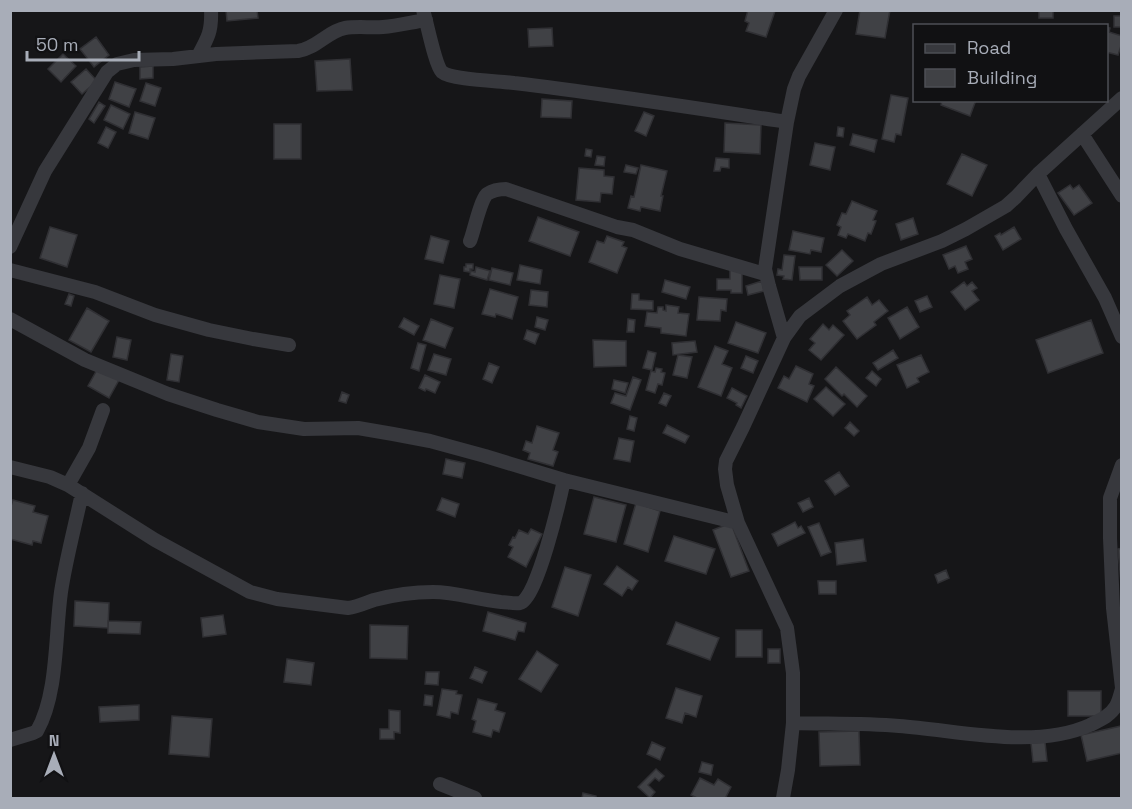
<svg xmlns="http://www.w3.org/2000/svg" width="1132" height="809" viewBox="0 0 1132 809" font-family="'Space Grotesk',sans-serif">
<style>
.building{fill:#404145;stroke:#303034;stroke-width:1.5}
.lines{fill:none;stroke-linecap:round;stroke-linejoin:round}
.street{stroke:#37383d;stroke-width:14}
</style>
<rect width="100%" height="100%" fill="#161618"/>
<path class="building" d="M226 10H257L258 18 227 21Z
M748 10 775 11 766 37 746 31 749 23 745 21Z
M860 10H890L885 38 856 34Z
M1039 10H1053V18H1039Z
M1114 16H1122V27H1114Z
M1106 27 1110 28 1109 32 1122 36V43L1118 55 1106 52Z
M552 28 553 46 529 47 528 29Z
M96 37 109 55 94 67 80 49Z
M63 54 76 66 61 82 48 69Z
M350 59 352 90 317 91 315 61Z
M153 66V78L140 79V67Z
M86 69 97 81 82 94 71 82Z
M115 82 136 89 129 107 109 99Z
M146 83 161 88 155 106 140 101Z
M891 95 908 98 901 135 896 134 894 142 882 139Z
M542 99 572 101 571 118 541 117Z
M942 100H976L970 116 941 105Z
M99 102 105 106 94 123 89 119Z
M111 105 130 114 123 129 104 120Z
M135 112 155 118 148 139 129 133Z
M644 112 654 116 646 136 635 131Z
M725 123 761 125 760 154 724 152Z
M274 124H301V159H274Z
M106 127 116 132 108 148 98 143Z
M838 127 844 128 843 137 837 136Z
M853 134 877 140 874 152 850 145Z
M815 143 835 147 830 170 810 165Z
M586 149 592 150 591 157 585 156Z
M962 154 987 165 972 196 947 184Z
M597 156 605 157 604 166 595 165Z
M716 158 729 159V168L721 167 720 171H714Z
M626 165 638 168 636 174 624 172Z
M641 165 667 171 661 196H663L660 211 641 207 640 211 628 208 631 196 634 197Z
M579 168 604 170V176L614 177 612 194 601 193 600 202 576 200Z
M1070 185 1073 189 1079 185 1092 203 1074 215 1058 193Z
M852 201 877 211 873 220 876 221 871 234 868 233 865 241 848 234 846 238 838 235 841 227 837 225 842 213 846 214Z
M538 217 579 232 570 256 529 241Z
M913 218 918 234 901 240 896 224Z
M50 227 77 235 67 267 40 258Z
M1014 227 1021 239 1003 250 995 236 1000 233 1001 235Z
M793 231 824 238 821 252 811 250 810 254 789 250Z
M431 236 449 241 443 263 425 259Z
M607 236 624 242 622 246 627 248 617 273 589 262 597 241 604 243Z
M966 246 972 259 965 262 968 269 958 273 955 266 949 269 943 255Z
M842 250 853 261 837 276 826 265Z
M784 255 795 256 792 280 783 279 784 276 777 275 778 269 782 270Z
M466 264H473V269H470V272L464 271V267H466Z
M520 265 542 270 540 284 517 280Z
M476 267 490 271 487 280 470 275 471 271 475 272Z
M799 267H822V280H800Z
M492 268 513 273 510 285 489 280Z
M730 269 742 270V293H731V290H717V279H730Z
M440 275 460 279 454 308 434 304Z
M665 280 690 287 686 299 662 292Z
M762 281 764 291 748 295 746 286Z
M964 282 967 286 972 282 977 288 972 291 979 300 965 310 951 292Z
M490 289 518 297 512 319 496 314 495 317 482 314Z
M531 290 548 292 547 307 529 305Z
M69 294 74 296 71 306 65 304Z
M632 294H639V300L653 301V310L631 309Z
M927 296 932 307 920 312 915 301Z
M699 297 727 299 726 311 721 310 720 321 697 320Z
M867 297 872 305 879 300 888 311 874 322 876 325 857 339 843 321 850 315 847 311Z
M666 305 679 307 678 313 689 314 686 336 661 333V328L645 326 647 312 657 313 658 307H663V310L666 311Z
M907 307 919 327 900 339 888 318Z
M87 308 109 321 91 352 69 340Z
M537 317 548 320 545 330 535 327Z
M404 318 419 326 414 335 399 327Z
M431 319 453 328 445 348 423 340Z
M628 319 635 320 634 332H627Z
M1091 320 1103 353 1048 373 1036 340Z
M736 322 766 333 758 353 728 343Z
M823 324 829 330 833 325 844 335 821 360 809 350 815 343 810 339Z
M527 330 539 334 535 344 524 339Z
M117 337 131 340 127 360 113 357Z
M593 340 626 341V366L594 367Z
M695 341 697 352 673 355 672 343Z
M418 343 426 345 419 371 411 368Z
M715 346 728 351 722 364 732 368 721 396 698 387Z
M893 350 898 358 878 370 873 363Z
M648 351 656 353 652 370 643 368Z
M171 354 183 356 179 382 167 380Z
M434 354 451 359 446 375 428 370Z
M678 355 692 357 687 378 673 375Z
M921 355 929 372 917 378 919 382 907 388 897 365Z
M746 356 758 361 753 373 741 368Z
M489 363 499 367 492 383 483 379Z
M796 366 813 374 809 384 814 386 807 402 778 388 784 376 789 379Z
M836 367 867 396 857 407 844 394 842 396 825 379Z
M98 368 119 380 109 398 88 386Z
M656 368 662 369 661 372 665 373 662 385 658 384 655 393 646 390 651 371 655 372Z
M872 371 881 379 876 386 866 378Z
M425 375 440 382 435 393 426 389 425 391 419 388Z
M633 377 641 380 630 410 611 403 615 393 626 396Z
M614 380 628 383 625 393 612 389Z
M826 387 845 404 833 416 814 399Z
M732 388 747 396 741 408 736 405 737 403 727 398Z
M342 392 349 395 346 403 339 401Z
M664 393 671 396 666 406 659 403Z
M630 416 637 418 634 431 627 429Z
M850 422 859 431 854 436 845 428Z
M667 425 689 436 685 443 663 433Z
M537 426 559 433 553 450 558 452 553 466 528 459 530 453 523 450 526 441 532 443Z
M619 438 634 441 630 462 614 459Z
M446 459 465 463 462 478 443 474Z
M839 472 849 486 835 495 825 481Z
M594 497 626 505 616 542 584 534Z
M442 498 459 504 455 517 437 510Z
M809 498 813 507 803 512 798 503Z
M13 500 35 506 33 512 48 516 41 543 33 541 32 545 10 539V509Z
M636 503 660 511 648 552 624 544Z
M795 522 798 528 801 526 805 533 778 546 772 534Z
M731 523 749 571 731 577 713 530Z
M819 523 831 552 821 556 808 527Z
M531 529 542 534 526 567 508 557 513 547 509 545 513 537 515 538 519 530 528 534Z
M674 536 715 549 706 574 665 561Z
M863 539 866 561 837 565 835 543Z
M1122 548V595L1118 549Z
M617 566 638 581 632 590 628 587 622 596 604 584Z
M565 567 591 575 578 616 552 607Z
M946 570 949 578 938 583 935 575Z
M818 581H836V594H819Z
M75 601 109 603 108 628 74 626Z
M488 612 526 623 524 632 518 631 515 640 483 631Z
M223 615 226 634 203 637 201 618Z
M108 621 141 622 140 634 108 633Z
M676 622 719 638 710 660 667 644Z
M370 625 408 626 407 659 370 658Z
M736 630H762V657H736Z
M768 649H780V663H768Z
M537 651 558 665 541 692 519 679Z
M287 659 314 663 311 685 284 682Z
M475 667 487 672 482 683 470 678Z
M426 672H439L438 685 425 684Z
M676 688 702 696 696 717 685 713 682 723 666 718Z
M442 689 457 691 456 694 462 695 458 714 451 712 450 718 437 715Z
M1068 691H1101V716H1068Z
M425 695 433 696 432 706 424 705Z
M478 699 497 704 495 710 505 713 499 732 493 730 491 737 473 732 476 721 472 719Z
M139 705V720L100 722 99 707Z
M389 710 400 711V733L394 732V739H380V729H389Z
M172 716 212 719 209 757 169 754Z
M1121 726 1122 753 1087 761 1081 735Z
M859 731 860 765 820 766 819 732Z
M652 742 665 748 660 760 647 754Z
M1045 742 1047 761 1033 762 1031 743Z
M702 762 713 765 711 775 699 772Z
M656 769 664 776 659 781 655 778 648 785 655 792 650 798 638 787Z
M700 778 714 785 718 779 731 787 726 797 728 798H697L691 795Z
M583 793 596 796V798H582Z"/>
<g class="lines">
<path class="street" d="M423 10C427 22 435 65 442 72 451 80 500 81 514 83 606 94 696 108 787 122
M198 56C208 38 212 31 211 10
M1082 134 1122 196
M1038 174 1066 229 1105 298 1122 337
M470 241C474 231 480 201 487 194 493 190 499 189 506 189L617 227 633 230 680 249 765 274
M10 247 45 171 107 72 117 64 134 60 173 59 216 54 298 51C317 48 328 31 345 28 357 26 371 28 383 27 398 26 412 22 426 20
M10 270 95 292 155 315 209 330 253 339 289 345
M10 319 85 360 168 394 217 410 258 422 304 429 358 428 393 434 430 441 485 456 564 480 738 523
M784 338 769 286 765 269 787 122 794 89 799 76 836 10
M1122 465 1110 498V538L1113 608 1122 688
M10 467 50 477 68 485 155 540 250 592 277 599 348 608C358 607 365 603 374 600 393 595 414 592 433 592 456 592 478 600 501 602 507 602 514 604 520 603 537 599 560 499 564 480
M68 485 89 448 103 410
M793 723C828 724 864 723 899 726 958 730 1035 750 1090 725 1100 720 1110 716 1116 706 1119 701 1120 695 1122 689
M10 740 33 733 37 731C58 694 55 635 61 592 66 559 75 526 82 493
M440 784 475 798
M783 798 788 770 793 723V673L787 628 738 523 727 485 725 469 726 461 743 427 784 338 800 316 840 286 881 264 942 241 966 229 1006 206 1016 197 1038 174 1122 98"/>
</g>
<rect width="1132" height="809" fill="none" stroke="#a8adb8" stroke-width="24"/>
<rect x="913" y="24" width="195" height="78" fill="#111113" stroke="#4d4f55" stroke-width="1.5"/>
<rect x="925" y="44" width="30" height="9" fill="#37383d" stroke="#4d4f55" stroke-width="1.5"/>
<text x="967" y="54" font-size="18" fill="#a8adb8">Road</text>
<rect x="925" y="69" width="30" height="18" fill="#404145" stroke="#4d4f55" stroke-width="1.5"/>
<text x="967" y="84" font-size="18" fill="#a8adb8">Building</text>
<g transform="translate(54 755)" stroke="#111113" stroke-width="4.5" paint-order="stroke">
<path d="M0-4.5L10 22L0 15L-10 22Z" fill="#a8adb8"/>
<text y="-9" font-size="16" font-weight="bold" text-anchor="middle" fill="#a8adb8">N</text>
</g>
<path d="M27 51v9h112v-9" fill="none" stroke="#a8adb8" stroke-width="3"/>
<text x="36" y="51" font-size="18" fill="#a8adb8" stroke="#111113" stroke-width="4.5" paint-order="stroke">50 m</text>
</svg>
